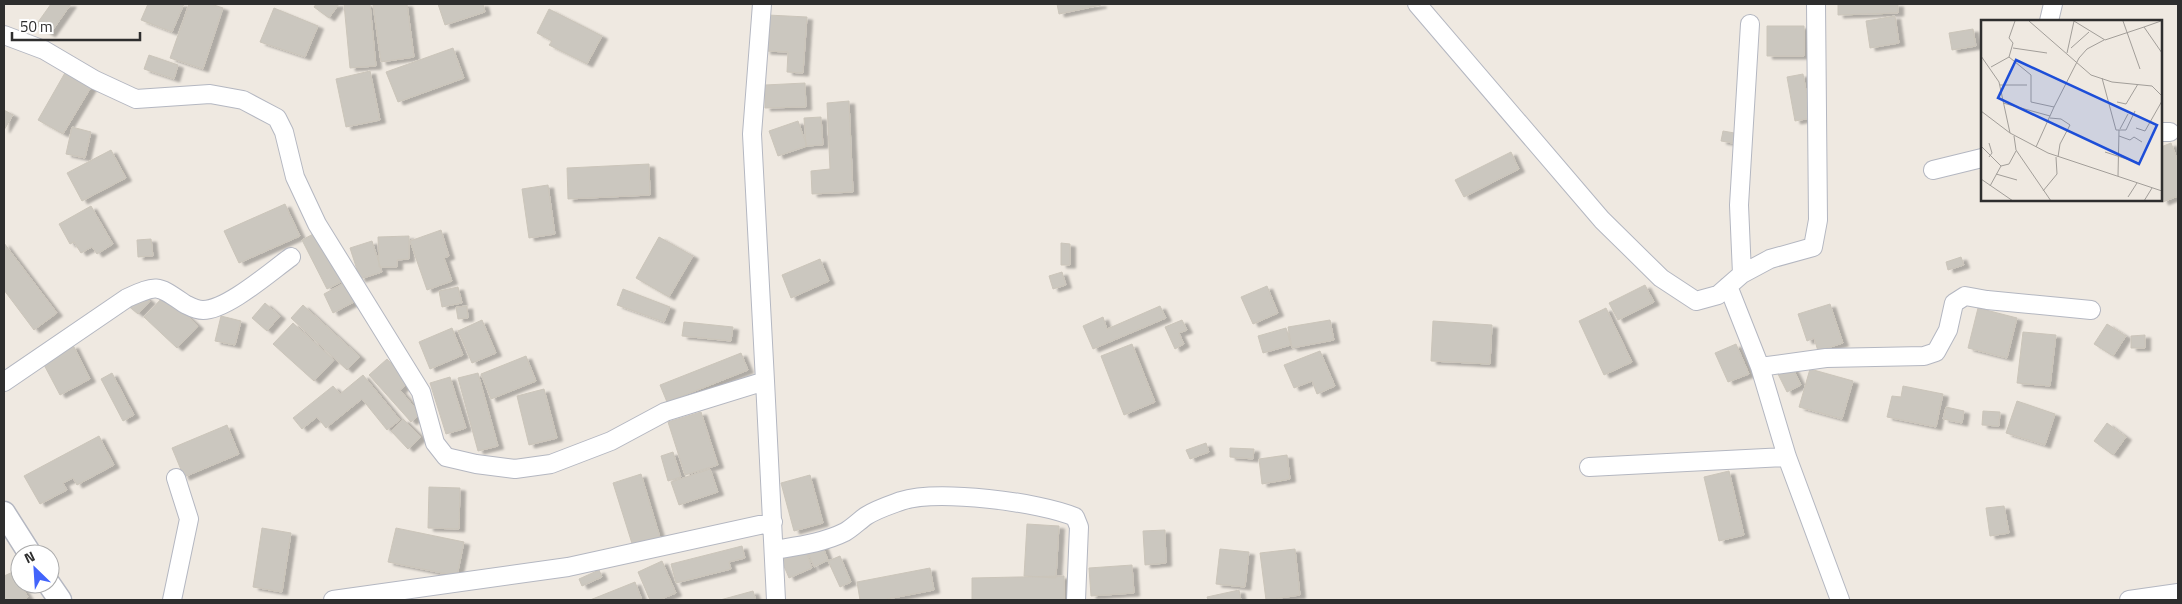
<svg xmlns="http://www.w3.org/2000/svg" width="2182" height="604" viewBox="0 0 2182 604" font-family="'Titillium Web',sans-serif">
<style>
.building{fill:#cbc7bf;stroke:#cbc5ba;filter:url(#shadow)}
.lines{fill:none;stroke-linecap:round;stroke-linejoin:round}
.minor-casing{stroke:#b4b7c1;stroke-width:20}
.tertiary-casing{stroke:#b4b7c1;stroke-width:25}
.minor{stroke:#fff;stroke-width:18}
.tertiary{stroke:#fff;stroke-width:22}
.inset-road{fill:none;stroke:#a29e99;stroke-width:1}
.view{fill:#1d4ed8;fill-opacity:0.15;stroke:#1d4ed8;stroke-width:2.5}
.inset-edge{fill:none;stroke:#2e2e2e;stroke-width:2.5}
</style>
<defs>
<filter id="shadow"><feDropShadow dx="5.5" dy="3" stdDeviation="1" flood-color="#0004"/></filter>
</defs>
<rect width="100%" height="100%" fill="#efe9e1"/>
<path class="building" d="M51 4H71L50 34 36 25Z
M148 4H184L172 32 141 20Z
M189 4H211L223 8 203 69 170 58Z
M316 4H339L329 18 314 7Z
M344 4H370L376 66 350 68Z
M383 4H407L414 57 381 62 373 5Z
M438 4H483L485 12 445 25Z
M1057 4H1101V5L1059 14Z
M1838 4H1898V13L1838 15Z
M274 8 318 26 305 57 260 42Z
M549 9 602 36 587 64 549 45 552 41 537 33Z
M768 15 807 17 803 73 787 72 788 52 765 51Z
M1895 16 1899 43 1870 48 1866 21Z
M1767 26H1804V56H1767Z
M1973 29 1976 46 1952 50 1949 33Z
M453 48 464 78 398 102 386 72Z
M149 55 178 65 174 79 144 69Z
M70 64 96 79 63 134 38 120Z
M370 71 380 120 346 127 336 79Z
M1803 74 1811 118 1795 121 1787 77Z
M805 83 806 107 765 108V85Z
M849 101 853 192 812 194 811 171 830 169 827 103Z
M4 110 13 115 4 130Z
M821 117 823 145 806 146 804 118Z
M798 121 807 146 778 156 769 131Z
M72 127 91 132 85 158 66 154Z
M1723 131 1740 134 1739 144 1721 141Z
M2171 143 2178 161V196L2163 202 2161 196V147Z
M111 150 126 178 82 201 67 173Z
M1511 152 1519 169 1464 197 1455 180Z
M649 164 650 195 568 199 567 168Z
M548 185 555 234 529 238 522 189Z
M285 204 300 236 239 263 224 231Z
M91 206 113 244 97 254 92 247 81 253 74 242 70 244 59 224Z
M441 230 449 256 444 258 452 281 427 290 410 241Z
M317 232 343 281 327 289 302 240Z
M409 236V259L397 260V267H379L378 237Z
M659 237 693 256 669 297 636 278Z
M151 239 153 256 138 257 137 240Z
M372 241 382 272 360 279 350 248Z
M4 243 57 313 34 330 4 290Z
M1061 243 1070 244V265H1061Z
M1961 257 1964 265 1948 270 1946 262Z
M820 259 829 281 791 298 782 275Z
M1062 272 1066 285 1053 289 1049 276Z
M344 283 354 302 333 313 324 294Z
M1645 285 1654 302 1618 320 1609 303Z
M1267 286 1278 313 1253 324 1241 297Z
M458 287 462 303 442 307 439 291Z
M623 289 670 307 664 322 617 305Z
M137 290 150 301 138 314 126 304Z
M165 295 198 326 177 348 144 317Z
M265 303 280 316 267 331 252 318Z
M1830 304 1843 343 1818 351 1814 338 1807 341 1798 314Z
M303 305 360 357 347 370 291 318Z
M467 306 468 318 458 319 456 307Z
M1160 306 1166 318 1093 349 1083 326 1103 317 1107 329Z
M1606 308 1632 362 1604 375 1579 321Z
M1978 308 2017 318 2007 358 1968 348Z
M221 316 241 321 235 345 215 341Z
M482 320 496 353 472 363 458 331Z
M1182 320 1187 330 1179 333 1184 344 1175 349 1165 327Z
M1330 320 1334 340 1292 348 1288 327Z
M1433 321 1492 325 1490 364 1431 361Z
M684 322 733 327 731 341 682 336Z
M293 323 334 360 314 381 273 344Z
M2107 324 2126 336 2113 356 2094 344Z
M452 328 463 355 430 369 419 342Z
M1286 328 1291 345 1263 353 1258 336Z
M2023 332 2056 335 2050 386 2017 383Z
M2145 335V348H2131V336Z
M1132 344 1155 402 1124 415 1101 356Z
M1736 344 1749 374 1728 382 1715 353Z
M73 345 90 379 60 395 42 361Z
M1320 351 1335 386 1317 394 1312 381 1294 388 1284 365Z
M741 353 748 370 667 402 660 385Z
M526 356 536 381 491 399 481 374Z
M387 359 409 382 400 390 420 414 411 422 369 375Z
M1792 367 1801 385 1787 392 1778 374Z
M1810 369 1853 381 1842 419 1799 407Z
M112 373 134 415 123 421 101 379Z
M478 373 498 446 478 451 458 378Z
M363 375 400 420 387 430 362 399 326 428 317 417 302 429 293 418 333 386 340 394Z
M450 377 466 428 446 434 430 383Z
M1903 386 1943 394 1936 427 1887 417 1892 396 1901 397Z
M544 389 557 438 529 445 517 396Z
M2017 401 2055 414 2045 445 2006 433Z
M1946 407 1964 411 1962 423 1943 419Z
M1983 411 2000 412 1999 426 1982 425Z
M701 412 718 465 685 475 668 422Z
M403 419 421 437 408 449 391 431Z
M2107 423 2126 437 2113 455 2094 441Z
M227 425 239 454 184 477 172 448Z
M99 436 114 465 77 485 73 478 63 483 67 490 40 504 24 476Z
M1206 443 1209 452 1190 459 1186 450Z
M1230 448 1254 449 1253 459 1230 457Z
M673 452 681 477 668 481 661 456Z
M1287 455 1290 479 1262 484 1259 459Z
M710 469 718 492 679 505 671 482Z
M1729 471 1744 535 1719 541 1704 477Z
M641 474 662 544 635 553 613 483Z
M810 475 823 523 794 531 781 483Z
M429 487 460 488 459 529 428 528Z
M2004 506 2009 533 1990 536 1986 508Z
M1027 524 1059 526 1056 578 1024 576Z
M262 528 291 533 282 592 253 587Z
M396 528 464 542 457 576 388 562Z
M1165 530 1166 563 1145 565 1143 531Z
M821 542 828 560 814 567 806 548Z
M742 546 745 558 729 562 731 569 676 583 671 564Z
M805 549 812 568 789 578 781 559Z
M1220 549 1249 552 1245 587 1216 584Z
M1295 549 1300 595 1266 600 1260 553Z
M840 556 851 582 840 587 828 561Z
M662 561 676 593 659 600H650L638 572Z
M1132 565 1134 593 1091 596 1089 568Z
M930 568 934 590 882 600H860L857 582Z
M599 570 602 577 582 586 579 579Z
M15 571 20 584 28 597 22 600H4V576Z
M1064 576V600H972V578Z
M635 582 642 600H590Z
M1239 590 1241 600H1208L1207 597Z
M753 591 756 600H720Z"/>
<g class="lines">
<g class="minor-casing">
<path id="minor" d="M762 4 752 134 765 381
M1417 4 1602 220 1661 278 1696 301 1718 295 1742 274 1770 259 1813 247 1818 220 1816 4
M2049 21 2053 4
M4 35 44 50 95 80 136 99 210 94 243 100 277 118 284 132 295 177 317 224 421 392 435 443 446 457 476 464 515 469 551 464 611 441 665 412 765 381 776 600
M2161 132H2170
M1933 170 1982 158
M1742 274 1739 205 1750 24
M1728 286 1760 367 1787 457 1840 600
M1760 367 1826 358 1924 356 1936 352 1948 330 1954 303 1965 296 1987 300 2091 310
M4 382 127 298C158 284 157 285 185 304 191 307 196 310 203 310 227 310 270 272 291 257
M1589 467 1787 457
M774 550C797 546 823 543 845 532 852 528 859 521 866 516 877 509 890 505 901 501 937 489 1040 502 1075 517L1079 527 1076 600
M172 600 189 519 176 478
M333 600 568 567 773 522
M2129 600 2178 593"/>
</g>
<g class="tertiary-casing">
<path id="tertiary" d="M4 513 30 554
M49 584 60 600"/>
</g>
<use href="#minor" class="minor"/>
<use href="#tertiary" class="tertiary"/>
</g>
<g transform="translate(1981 20)">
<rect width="181" height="181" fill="#efe9e1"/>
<path class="inset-road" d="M48 1 110 55 131 62 171 66 181 76M93 1 124 20 163 7 181 33M142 1 159 49M163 7 180 1M32 28 66 33M90 28 108 12M86 33 93 1M0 36 18 62 29 113M28 37 50 55V82L73 87 55 127M10 47 28 37 32 23 28 18 34 1M121 58 135 110H145L154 91M19 65H46M136 82 145 84 157 64M22 83 69 96M73 87 98 38 106 29 123 20M0 91 29 113 67 133 181 171M69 98 80 99 89 105 79 124 77 137M155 108 164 111 181 81M139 109 147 94M33 116 35 130 70 181M138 116 149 120 153 117 161 122M8 123 11 133 8 137M0 126 20 146 28 144 35 131M124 132 158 143M15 154 36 160M137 156 138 110M0 159 32 181M9 166 20 146M62 171 76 154 75 137M147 177 156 163M163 181 171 168"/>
<path class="view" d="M35 40 176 105 158 144 17 78Z"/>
<rect width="181" height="181" class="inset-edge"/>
</g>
<rect width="2182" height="604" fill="none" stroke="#2e2e2e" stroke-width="10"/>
<g transform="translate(35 569) rotate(335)"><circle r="24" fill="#ffffff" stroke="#ababab"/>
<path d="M0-4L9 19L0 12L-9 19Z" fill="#4264fb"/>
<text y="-8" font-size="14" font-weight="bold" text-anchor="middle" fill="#2e2e2e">N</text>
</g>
<path d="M12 32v8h128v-8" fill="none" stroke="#2e2e2e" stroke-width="2.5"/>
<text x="20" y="32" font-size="15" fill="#2e2e2e" stroke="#ffffff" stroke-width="4" paint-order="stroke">50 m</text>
</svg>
